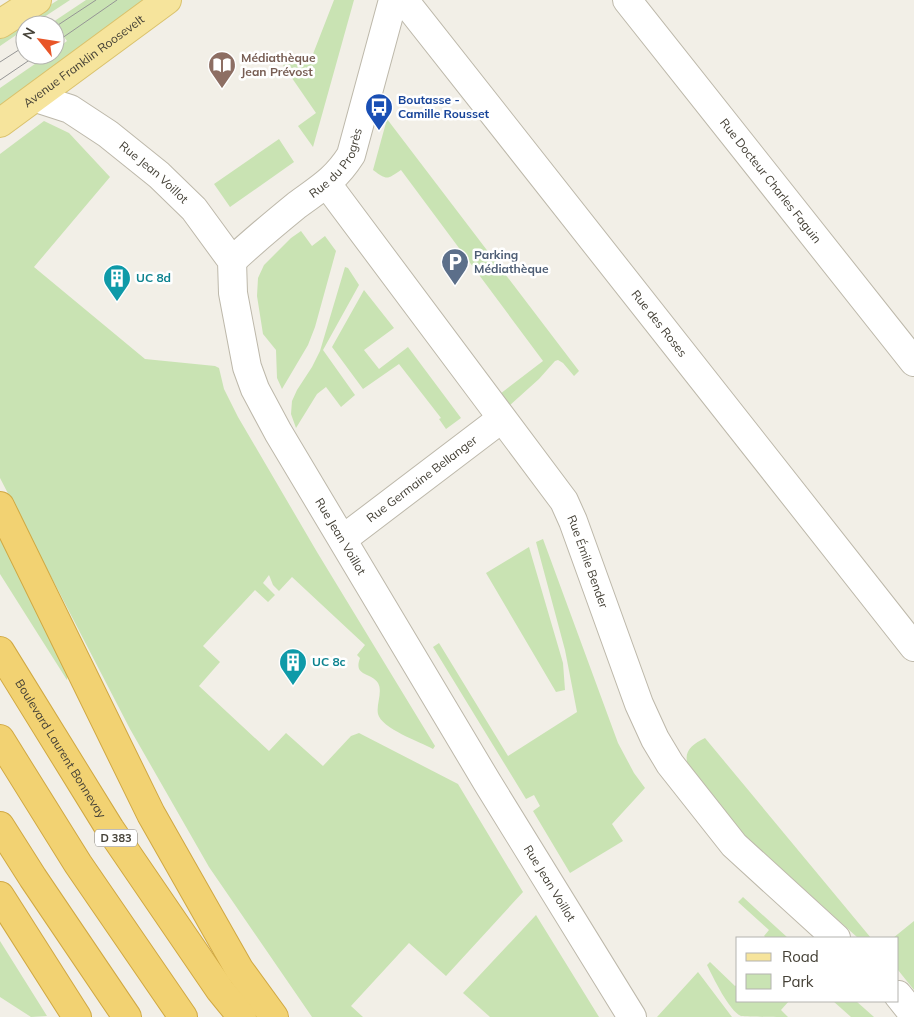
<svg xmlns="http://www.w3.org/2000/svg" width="914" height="1017" viewBox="0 0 914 1017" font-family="Mulish,sans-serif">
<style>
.green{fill:#c9e3b3}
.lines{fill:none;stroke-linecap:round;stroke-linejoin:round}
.minor-casing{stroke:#bdb8aa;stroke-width:30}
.major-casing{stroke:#dac26d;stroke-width:30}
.highway-casing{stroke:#d0a842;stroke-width:30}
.minor{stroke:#fff;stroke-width:28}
.major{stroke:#f6e49c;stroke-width:28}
.highway{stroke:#f2d272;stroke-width:28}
.tram{stroke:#959595;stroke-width:1}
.labels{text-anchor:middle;stroke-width:5;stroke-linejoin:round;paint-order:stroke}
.shield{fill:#fff;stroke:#7c7972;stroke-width:1}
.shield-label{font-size:11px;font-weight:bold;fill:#444036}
.education-label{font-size:12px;font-weight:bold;fill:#785e54;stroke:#fff;text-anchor:start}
.street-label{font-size:12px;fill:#444036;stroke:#fff}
.transit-label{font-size:12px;font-weight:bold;fill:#164399;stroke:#fff;text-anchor:start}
.service-label{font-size:12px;font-weight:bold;fill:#4e5e75;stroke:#fff;text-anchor:start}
.culture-label{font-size:12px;font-weight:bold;fill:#0d838f;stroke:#fff;text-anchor:start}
</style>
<rect width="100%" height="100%" fill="#f2efe7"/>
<path class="green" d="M58 0H70L32 25H25V29L0 46V37Z
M86 0H144L0 107V88L48 55H55V50L67 41 53 22Z
M334 0H354L313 147 298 126 316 113 283 65 313 54Z
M387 119 579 371 574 376 563 363 558 360 555 361 539 379 509 406 500 394 543 361 401 170C387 179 388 181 373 170Z
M44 121 69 133 110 177 34 267 145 359 215 366 219 368 224 389 238 417 317 552 435 746 433 749C420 742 381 728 378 714 376 704 383 692 378 683 371 672 353 677 360 658L357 655 365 645 292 577 279 591 273 585 269 575 263 583 275 595 268 602 255 590 203 646 220 662 199 686 269 751 286 733 323 766 351 736 359 733 458 784 523 892 446 976 409 943 351 1006 363 1017H312L209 867 130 729 0 478V154Z
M279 139 294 162 230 207 214 184Z
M301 231 312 246 325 236 336 251 315 327 308 345 282 389 277 378 276 350 263 334 257 296 258 278 264 265 291 238Z
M345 267 348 268 359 285 323 350 355 395 341 407 326 387 317 394 296 428 291 414 292 401 297 390 312 367 320 351Z
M364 290 394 328 364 350 379 369 408 347 461 418 446 429 439 419 441 418 399 364 363 389 332 347Z
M0 534 68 674 67 680 0 574Z
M543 539 618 743 634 773 645 788 612 824 623 841 570 873 533 811 540 806 534 795 526 799 433 647 439 643 508 756 577 712 565 650 536 542Z
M529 547 563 663 565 690 556 692 486 573Z
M705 738 871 938H858L740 831 689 768C682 752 691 745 705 738Z
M743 897 788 938H766L764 936 769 930 738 902Z
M536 915 599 1017H490L463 993Z
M914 921V990L898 970V938H893Z
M0 941 47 1016 31 1017 0 997Z
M710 962 735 986 738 984V1001H789L781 1010 788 1017C778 1017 748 1017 741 1016 729 1011 713 977 707 965Z
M698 972 732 1017H657Z
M833 1001H856L874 1017H851Z"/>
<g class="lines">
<g class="minor-casing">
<g id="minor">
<path id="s1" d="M404 0 914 647"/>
<path id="s2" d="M627 0 914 362"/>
<path id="s3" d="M36 98 70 109 108 134 159 175 194 209 232 261 233 293 247 367 255 389 278 432 487 782 632 1017"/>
<path id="s4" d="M327 184 564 501 573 521 639 704 655 739 670 764 734 845 836 938"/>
<path id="s5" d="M232 261C253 241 275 223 297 205 320 188 335 180 351 155L393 0"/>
<path id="s6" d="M343 539 501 419"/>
<path d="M898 995 914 1015"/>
</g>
</g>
<g class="major-casing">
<g id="major">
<path d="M0 24 37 0"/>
<path id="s7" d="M0 123 167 0"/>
</g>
</g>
<g class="highway-casing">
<g id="highway">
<path d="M0 506 151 814 239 969 274 1017"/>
<path id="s8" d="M0 651 110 829 220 990 242 1017"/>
<path d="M0 739 78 864 183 1017"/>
<path d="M0 826 33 878 127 1017"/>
<path d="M0 896 77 1017"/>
</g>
</g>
<use href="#minor" class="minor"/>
<use href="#major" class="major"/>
<use href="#highway" class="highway"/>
<path class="tram" d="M55 27 96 0
M55 43 117 0
M0 62 25 46
M0 80 37 55"/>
</g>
<defs>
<g id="library-pin" transform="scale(1.4375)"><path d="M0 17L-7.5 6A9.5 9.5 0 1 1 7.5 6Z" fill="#8d6e63" stroke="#fff"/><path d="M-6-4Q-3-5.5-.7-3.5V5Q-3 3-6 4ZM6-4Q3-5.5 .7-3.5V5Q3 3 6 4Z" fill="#fff"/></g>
<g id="bus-pin" transform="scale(1.4375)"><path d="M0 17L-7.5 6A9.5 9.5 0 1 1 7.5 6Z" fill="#1a4fb4" stroke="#fff"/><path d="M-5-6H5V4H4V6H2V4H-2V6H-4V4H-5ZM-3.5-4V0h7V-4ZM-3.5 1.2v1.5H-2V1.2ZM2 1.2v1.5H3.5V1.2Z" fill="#fff"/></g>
<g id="parking-pin" transform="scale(1.4375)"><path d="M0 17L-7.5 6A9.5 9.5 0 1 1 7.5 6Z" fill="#5c6f8a" stroke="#fff"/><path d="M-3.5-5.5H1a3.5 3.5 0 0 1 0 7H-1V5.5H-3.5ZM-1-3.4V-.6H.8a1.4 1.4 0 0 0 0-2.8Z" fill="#fff"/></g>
<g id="building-pin" transform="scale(1.4375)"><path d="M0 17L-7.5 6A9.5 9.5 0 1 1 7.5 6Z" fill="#0f9aa8" stroke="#fff"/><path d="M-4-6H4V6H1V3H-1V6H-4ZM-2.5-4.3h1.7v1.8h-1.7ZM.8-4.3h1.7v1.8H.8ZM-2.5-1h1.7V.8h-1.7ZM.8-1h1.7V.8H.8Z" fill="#fff"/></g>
</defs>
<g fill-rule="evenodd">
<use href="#library-pin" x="222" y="65"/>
<use href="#bus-pin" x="379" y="107"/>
<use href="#parking-pin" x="455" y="262"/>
<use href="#building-pin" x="117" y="278"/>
<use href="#building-pin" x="293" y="662"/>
</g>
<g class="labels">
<rect class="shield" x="95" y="829.5" width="42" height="17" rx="4"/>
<g class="shield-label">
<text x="116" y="842">D 383</text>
</g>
<g class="education-label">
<text x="241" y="62">Médiathèque<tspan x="241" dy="14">Jean Prévost</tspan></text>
</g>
<g class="street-label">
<text dy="4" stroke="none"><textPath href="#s7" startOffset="104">Avenue Franklin Roosevelt</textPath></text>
<text dy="4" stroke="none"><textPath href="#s5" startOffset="145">Rue du Progrès</textPath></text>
<text dy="4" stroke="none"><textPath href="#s3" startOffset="141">Rue Jean Voillot</textPath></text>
<text dy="4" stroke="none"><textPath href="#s2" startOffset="231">Rue Docteur Charles Faguin</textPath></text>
<text dy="4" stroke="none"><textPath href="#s1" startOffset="412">Rue des Roses</textPath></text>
<text dy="4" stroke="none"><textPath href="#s6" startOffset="99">Rue Germaine Bellanger</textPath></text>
<text dy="4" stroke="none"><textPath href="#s3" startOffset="561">Rue Jean Voillot</textPath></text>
<text dy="4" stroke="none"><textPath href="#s4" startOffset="461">Rue Émile Bender</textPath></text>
<text dy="4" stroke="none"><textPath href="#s8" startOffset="115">Boulevard Laurent Bonnevay</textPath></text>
<text dy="4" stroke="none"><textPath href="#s3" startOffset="966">Rue Jean Voillot</textPath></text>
</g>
<g class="transit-label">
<text x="398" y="104">Boutasse -<tspan x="398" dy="14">Camille Rousset</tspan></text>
</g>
<g class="service-label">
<text x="474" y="259">Parking<tspan x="474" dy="14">Médiathèque</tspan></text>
</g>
<g class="culture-label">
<text x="136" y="282">UC 8d</text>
<text x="312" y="666">UC 8c</text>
</g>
</g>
<rect x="736" y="937" width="162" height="65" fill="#ffffff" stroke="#b4b3af"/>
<rect x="746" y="953" width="25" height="8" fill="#f6e49c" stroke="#b4b3af"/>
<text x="782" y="962" font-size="15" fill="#444036">Road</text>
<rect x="746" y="974" width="25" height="15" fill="#c9e3b3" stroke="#b4b3af"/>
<text x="782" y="987" font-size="15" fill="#444036">Park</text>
<g transform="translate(40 40) rotate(300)"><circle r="24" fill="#ffffff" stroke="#b4b3af"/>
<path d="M0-4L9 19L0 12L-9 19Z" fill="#e85528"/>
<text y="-8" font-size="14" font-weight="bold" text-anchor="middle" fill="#444036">N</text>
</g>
</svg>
